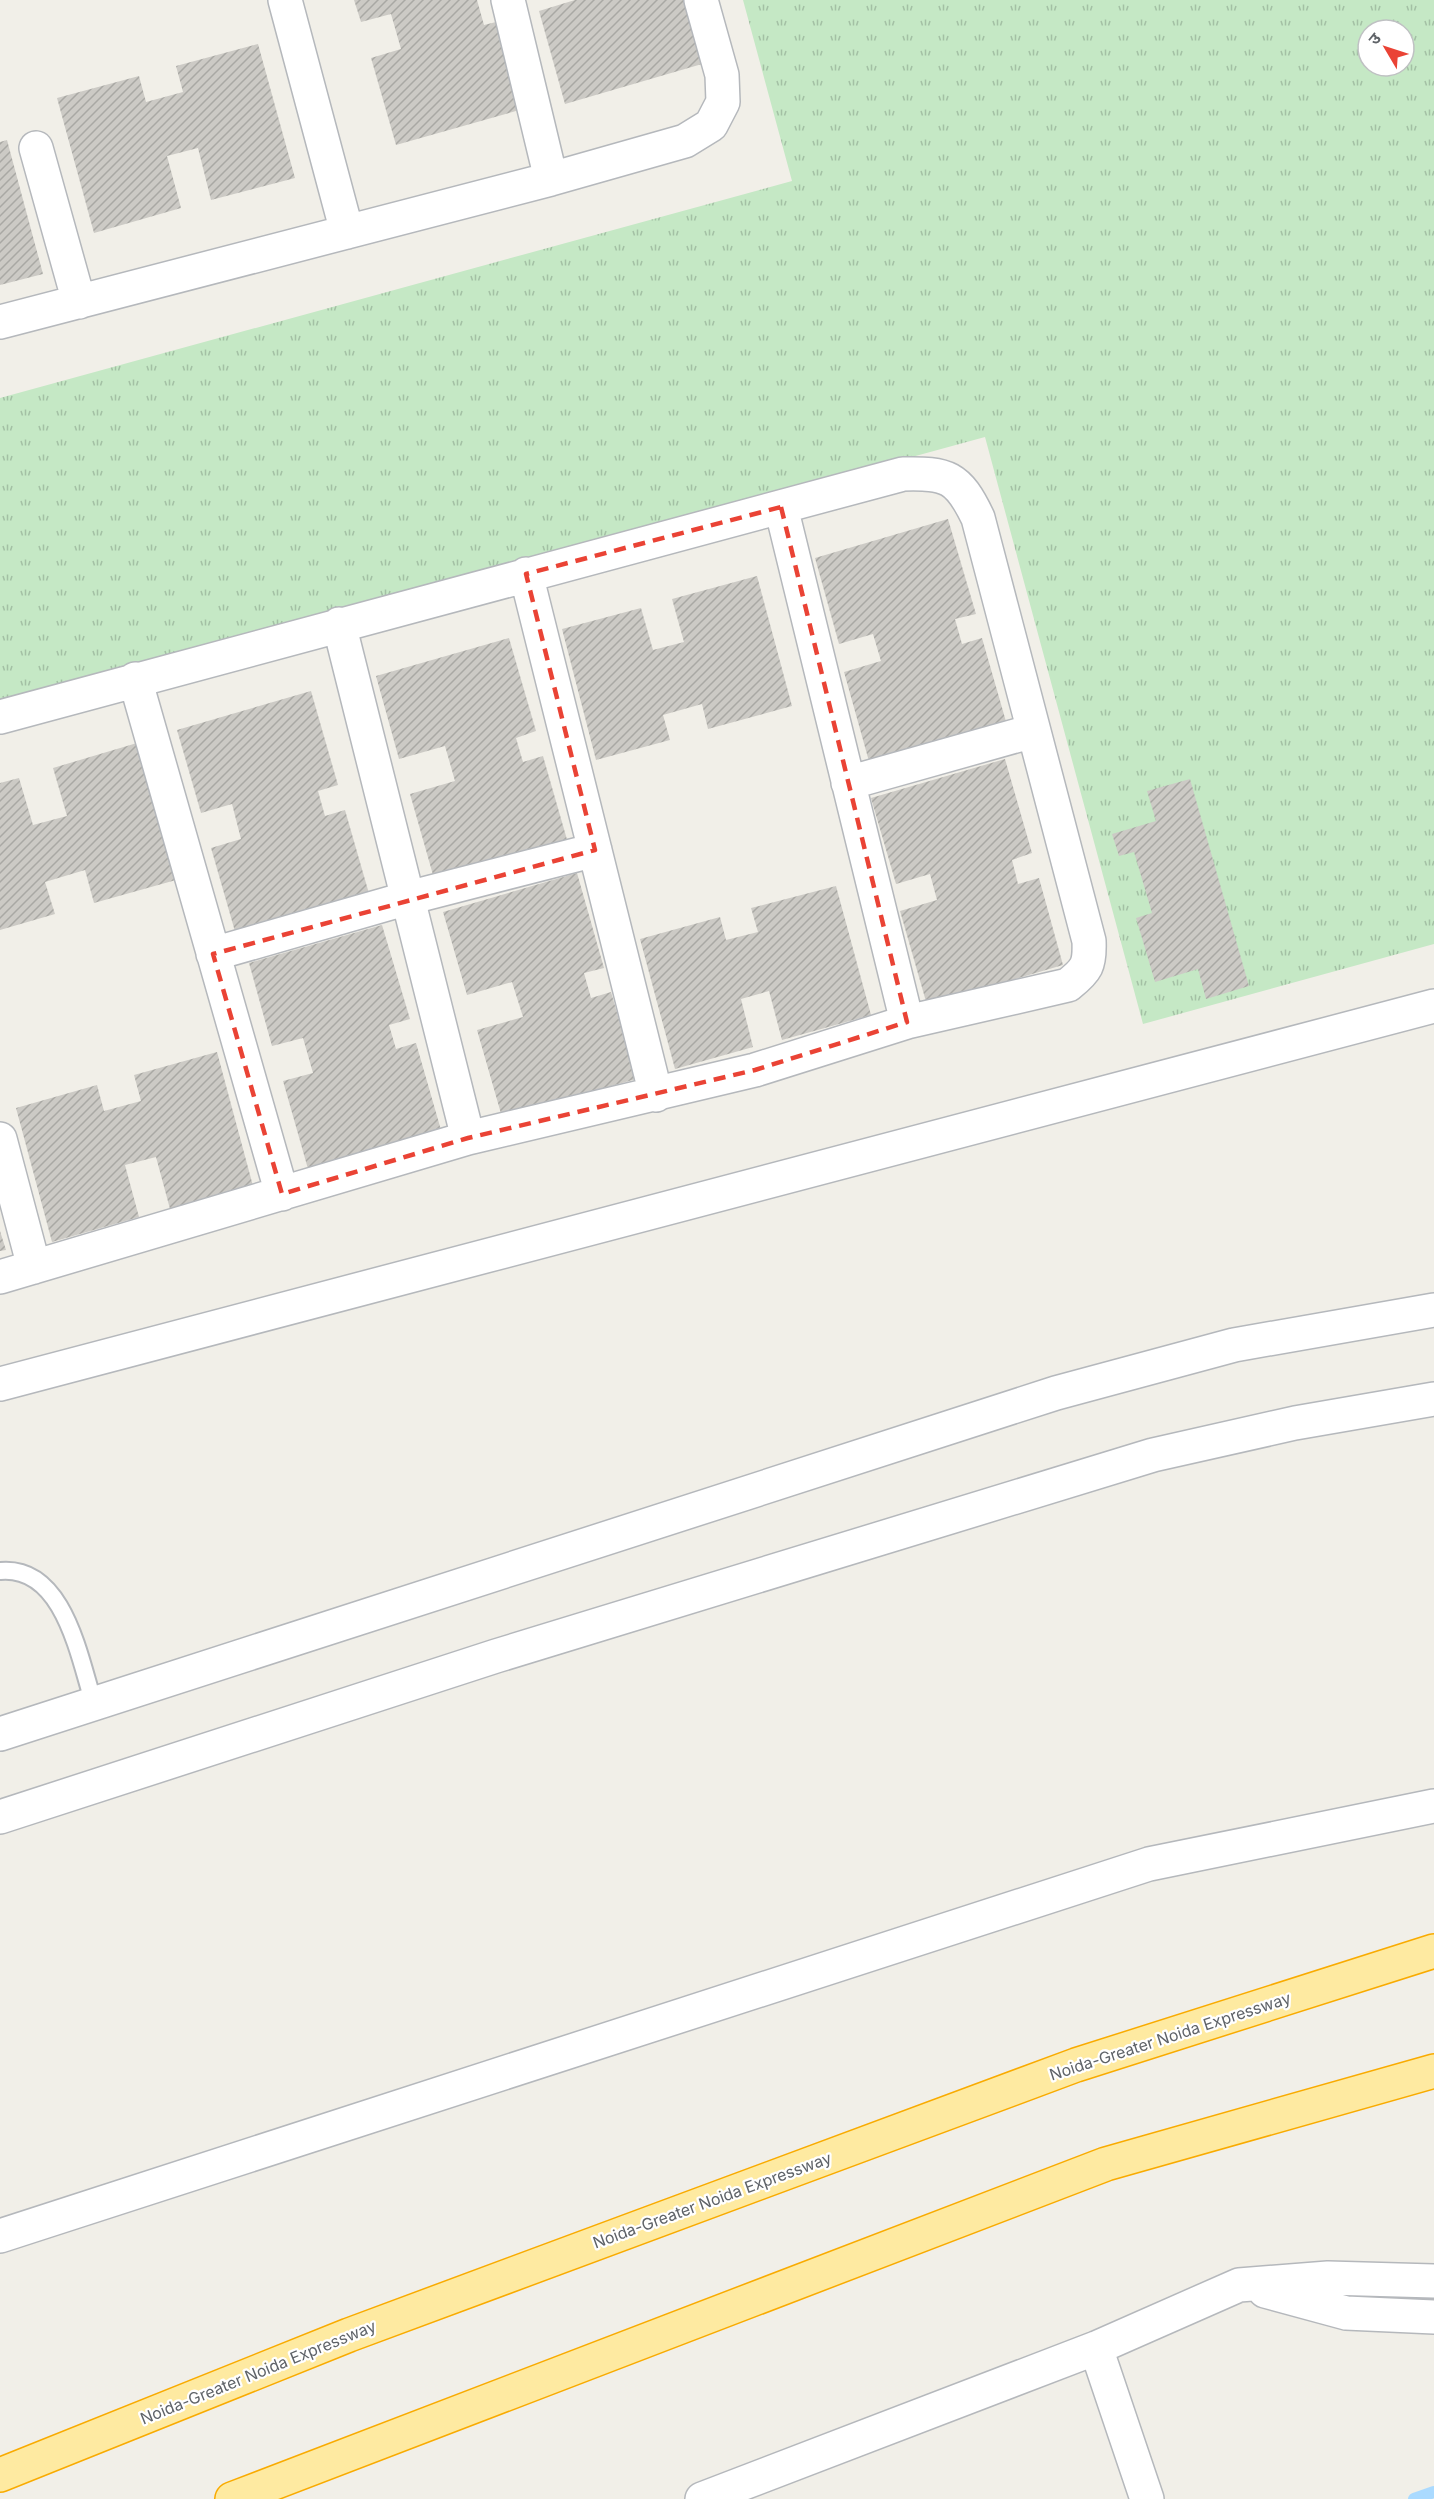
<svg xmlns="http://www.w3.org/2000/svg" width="1434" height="2499" viewBox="0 0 1434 2499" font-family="Inter,'Noto Sans Devanagari',sans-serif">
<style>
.park{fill:url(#park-tufts);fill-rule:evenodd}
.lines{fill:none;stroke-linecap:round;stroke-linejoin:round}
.stream{stroke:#aadaff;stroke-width:12}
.building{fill:url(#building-hatch)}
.service-casing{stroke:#b5b8bc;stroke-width:20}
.minor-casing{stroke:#b5b8bc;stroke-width:36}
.tertiary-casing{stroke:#b5b8bc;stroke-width:36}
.trunk-casing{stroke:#f9ab00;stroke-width:36}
.service{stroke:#fff;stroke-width:16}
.minor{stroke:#fff;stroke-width:33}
.tertiary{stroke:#fff;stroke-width:33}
.trunk{stroke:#feeaa1;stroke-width:33}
.marked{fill:none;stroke:#ea4335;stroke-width:4.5;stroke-dasharray:12 8;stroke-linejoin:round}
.labels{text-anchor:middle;stroke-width:4.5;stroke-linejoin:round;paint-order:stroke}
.street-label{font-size:16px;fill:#5f6368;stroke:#fff}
</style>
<defs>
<pattern id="park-tufts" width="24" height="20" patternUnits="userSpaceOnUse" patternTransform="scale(1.5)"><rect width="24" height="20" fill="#c5e8c5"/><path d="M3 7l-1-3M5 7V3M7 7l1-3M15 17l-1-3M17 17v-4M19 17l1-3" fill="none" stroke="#a3c0a4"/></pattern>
<pattern id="building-hatch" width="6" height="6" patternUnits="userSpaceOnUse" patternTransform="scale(1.5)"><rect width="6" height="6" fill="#cccac5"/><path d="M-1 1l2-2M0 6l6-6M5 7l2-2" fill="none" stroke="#a9a8a4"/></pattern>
</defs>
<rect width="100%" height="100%" fill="#f1efe8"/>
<path class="park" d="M743 0H1434V944L1143 1024 985 437 0 706V398L792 181ZM1368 30H1404V66H1368Z"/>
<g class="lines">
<path class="stream" d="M1414 2499 1434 2492"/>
</g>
<path class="building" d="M354 0H477L484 25 504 20 530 107 396 145 371 58 401 49 391 14 361 22Z
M575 0H684L702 64 565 104 539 11Z
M258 44 295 178 211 200 198 148 167 156 181 208 94 233 57 98 139 76 146 102 183 92 176 66Z
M7 140 43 274 0 285V142Z
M948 519 976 614 955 619 962 644 982 638 1007 725 870 765 844 672 881 661 873 634 839 644 815 558Z
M757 576 792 706 708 729 702 704 663 715 670 740 596 760 562 629 641 608 653 650 684 642 672 599Z
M509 638 536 731 516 738 523 762 543 756 568 843 435 882 410 794 455 781 445 746 399 759 376 676Z
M311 691 338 785 318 791 325 816 345 810 370 897 236 935 211 848 241 839 232 804 201 813 177 730Z
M137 743 176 880 94 903 85 870 45 882 55 914 0 930V783L19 778 33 825 67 816 53 768Z
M1005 759 1032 853 1012 860 1018 884 1039 878 1063 965 927 1005 900 911 937 900 930 874 896 884 871 798Z
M1190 779 1249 986 1206 999 1198 969 1155 982 1136 918 1152 913 1134 852 1119 856 1112 834 1156 821 1147 791Z
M577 873 604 968 584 973 591 998 611 992 636 1079 502 1117 477 1030 523 1017 512 982 467 995 443 912Z
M836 886 871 1015 782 1040 769 991 741 999 753 1047 675 1069 640 939 720 917 726 940 758 932 751 908Z
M382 925 410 1019 389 1025 396 1049 416 1043 441 1130 308 1169 283 1081 313 1073 303 1038 272 1046 249 963Z
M217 1052 253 1186 170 1209 156 1157 125 1165 139 1217 52 1242 16 1108 97 1085 104 1111 141 1101 134 1075Z
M0 1231 6 1250 0 1251Z"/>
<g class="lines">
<g class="service-casing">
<path id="service" d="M0 1571C64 1565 79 1657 94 1704"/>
</g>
<g class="minor-casing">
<path id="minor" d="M285 0 347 232
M508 0 551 179
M36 148 79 302
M0 322 551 179 685 141 711 125 723 102 722 75 701 0
M781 507 907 1022
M526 574 656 1095
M339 624 468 1138
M135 679 282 1194
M0 717 903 474C947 473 958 476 978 518L1089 941C1090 965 1087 970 1068 985L907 1022 755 1070 468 1138 0 1277
M848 783 1033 731
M213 954 408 898 595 850
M0 1139 34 1267
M0 1384 1434 1006"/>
</g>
<g class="tertiary-casing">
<path id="tertiary" d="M0 1734 1056 1393 1234 1345 1434 1310
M0 1817 496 1656 1153 1455 1295 1423 1434 1399
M0 2236 1149 1864 1434 1806
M1265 2291 1346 2313 1434 2317
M1096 2348 1147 2499
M702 2499 1096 2348 1239 2285 1328 2278 1434 2281"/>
</g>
<g class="trunk-casing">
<path id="trunk" d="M0 2475 349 2335 1076 2065 1434 1951
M232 2499 1106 2164 1434 2071"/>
</g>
<use href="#service" class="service"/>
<use href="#minor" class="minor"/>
<use href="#tertiary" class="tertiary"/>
<use href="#trunk" class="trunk"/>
</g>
<path class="marked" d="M781 507 907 1022 755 1070 468 1138 282 1194 213 954 595 850 526 574Z"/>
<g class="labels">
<g class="street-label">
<text transform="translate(1170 2036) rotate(-18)" y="6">Noida-Greater Noida Expressway</text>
<text transform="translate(712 2200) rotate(-20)" y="6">Noida-Greater Noida Expressway</text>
<text transform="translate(258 2372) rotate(-22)" y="6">Noida-Greater Noida Expressway</text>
</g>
</g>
<g transform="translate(1386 48) rotate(309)"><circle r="28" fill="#ffffff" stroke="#bfc1c3" stroke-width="1.5"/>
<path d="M0-4.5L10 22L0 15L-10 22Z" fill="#ea4335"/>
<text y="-9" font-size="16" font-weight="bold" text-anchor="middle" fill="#5f6368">उ</text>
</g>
</svg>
